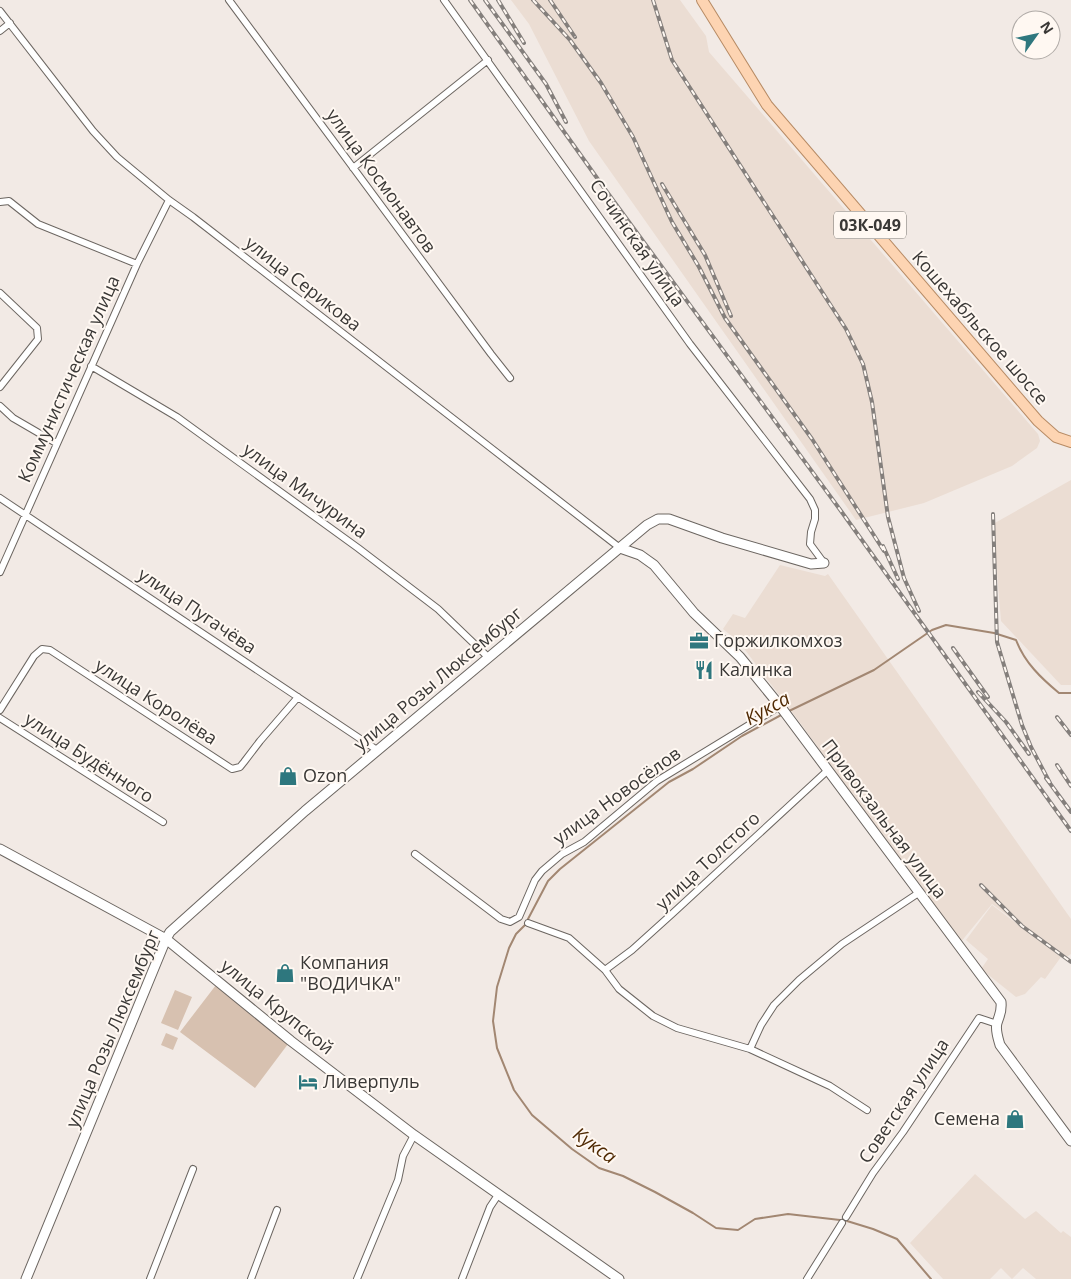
<svg xmlns="http://www.w3.org/2000/svg" width="1071" height="1279" viewBox="0 0 1071 1279" font-family="'Open Sans',sans-serif">
<style>
.built{fill:#ebddd3}
.green{fill:#d7c1b0}
.lines{fill:none;stroke-linecap:round;stroke-linejoin:round}
.stream{stroke:#a28772;stroke-width:2}
.street-casing{stroke:#6c6661;stroke-width:8}
.secondary-casing{stroke:#6c6661;stroke-width:11}
.primary-casing{stroke:#b78b65;stroke-width:12}
.street{stroke:#fff;stroke-width:6}
.secondary{stroke:#fff;stroke-width:9}
.primary{stroke:#fdd4b2;stroke-width:10}
.rail-casing{stroke:#847f7c;stroke-width:4}
.rail{stroke:#fff8f2;stroke-width:2;stroke-dasharray:5.5;stroke-linecap:butt}
.labels{text-anchor:middle;stroke-width:4;stroke-linejoin:round;paint-order:stroke}
.shield{fill:#fff8f2;stroke:#75726e;stroke-width:1}
.shield-label{font-size:16px;font-weight:bold;fill:#3a3836}
.street-label{font-size:18px;fill:#3a3836;stroke:#fff8f2}
.poi-label{font-size:18px;fill:#3a3836;stroke:#fff8f2;text-anchor:start}
.water-label{font-size:19px;font-style:italic;fill:#502a04;stroke:#fff8f2}
</style>
<rect width="100%" height="100%" fill="#f2eae5"/>
<path class="built" d="M511 0H680L706 36 709 52 1038 434 1040 441 1037 448 1012 466 924 503 856 520 589 141 529 24Z
M1071 480V685H1061L1001 621 993 524Z
M780 565 825 576 828 574 1071 919V954L1065 958 992 904 960 943 801 724 739 642 723 629 733 614 745 618Z
M992 905 1061 957 1045 979 1041 977 1025 994 1016 997 981 969 988 959 966 940Z
M975 1174 1025 1219 1036 1211 1061 1233 1063 1231 1071 1237V1279H1036L1023 1268 1012 1279 1001 1268 990 1279H943L910 1243Z"/>
<path class="green" d="M216 985 288 1044 255 1088 180 1032Z
M175 990 192 997 178 1030 161 1023Z
M166 1033 178 1038 173 1050 161 1045Z"/>
<g class="lines">
<path class="stream" d="M787 712 874 670 932 630 946 625 994 633 1016 640C1025 663 1041 678 1059 693H1071
M528 919 548 881 560 869 669 782 693 769 742 736 783 714
M525 925 516 934 509 948 497 987 493 1021 497 1048 514 1090 532 1115 572 1149 599 1168 623 1176 655 1192 693 1213 716 1228 738 1230 755 1219 788 1214 840 1220
M847 1221 873 1229 897 1239 931 1279"/>
<g class="street-casing">
<path id="street" d="M229 0 491 354 510 378
M444 0 690 344 810 499 815 510V519L811 532 810 544 824 563
M0 11 93 131 117 157 169 200 193 217 620 548
M0 31 10 23
M353 168 488 60
M0 202 9 201 38 224 137 264
M0 293 37 328 38 339 0 387
M91 366 177 417 358 548 438 609 489 658
M0 406 13 418 56 443
M0 498 377 750
M0 572 137 264 169 200
M0 710 34 656 42 649 50 650 232 769 240 767 244 762 260 741 298 697
M0 718 163 822
M415 854 501 919 510 922 519 917 535 880 542 871 562 854 584 842 657 781 780 706
M528 923 569 938 605 970 619 989 653 1016 677 1028 750 1049 830 1086 867 1110
M605 970 632 950 673 913 827 771
M750 1049 761 1025 774 1005 799 980 842 944 920 892
M846 1217 873 1173 903 1132 979 1018 997 1024
M150 1279 193 1169
M251 1279 277 1210
M357 1279 398 1180 403 1156 414 1135
M462 1279 490 1207 498 1195
M807 1279 842 1223"/>
</g>
<g class="secondary-casing">
<path id="secondary" d="M620 548 640 555 654 565 694 613 740 657 780 706 1001 1002C1002 1012 1000 1013 997 1023 995 1030 998 1038 1000 1045L1071 1141
M0 849 166 939 291 1041 414 1135 619 1279
M26 1279 166 939 170 932 305 811 647 525 658 519H669L722 538 811 564 824 563"/>
</g>
<g class="primary-casing">
<path id="primary" d="M702 0 767 105 1038 421 1056 437 1071 442"/>
</g>
<use href="#street" class="street"/>
<use href="#secondary" class="secondary"/>
<use href="#primary" class="primary"/>
<g class="rail-casing">
<path id="rail" d="M470 0 607 192 841 511 1071 831
M485 0 546 84 566 122
M498 0 524 43
M533 0 570 40 601 83 633 137 672 222 699 267 725 318 812 439 884 551
M550 0 575 37
M653 0 672 60 846 329 863 364 872 402 888 517 904 578 919 611
M662 184 705 255 731 316
M993 514 997 642 1022 725 1031 747 1050 783
M883 546 898 579
M953 648 988 697
M978 692 1006 722 1029 754
M1057 717 1071 735
M1057 765 1071 786
M1046 778 1071 812
M981 885 1022 926 1071 962"/>
</g>
<use href="#rail" class="rail"/>
</g>
<defs>
<g id="office-bare" transform="scale(1.5)"><path d="M-6-3h4V-5.5h4V-3h4V5H-6ZM-1-4.5V-3h2v-1.5ZM-6 0V1H6V0Z" fill="#2e777e" stroke="#fff8f2" stroke-width="2.5" paint-order="stroke"/></g>
<g id="restaurant-bare" transform="scale(1.5)"><path d="M-5-6h1v4h1v-4h1v4h1v-4h1v5L-1.5 .5V6h-2V.5L-5-1ZM5-6V6H3V1.5H1.5Q1.5-4 5-6Z" fill="#2e777e" stroke="#fff8f2" stroke-width="2.5" paint-order="stroke"/></g>
<g id="shop-bare" transform="scale(1.5)"><path d="M-5-2.5h2.3a2.7 3.5 0 0 1 5.4 0H5L5.5 6h-11ZM-1.5-2.5h3a1.5 2.3 0 0 0-3 0Z" fill="#2e777e" stroke="#fff8f2" stroke-width="2.5" paint-order="stroke"/></g>
<g id="hotel-bare" transform="scale(1.5)"><path d="M-6-4.5h1.5V1H6V5H4.5V3h-9V5H-6ZM-4 0a1.8 1.8 0 1 1 3.6 0ZM.5 0V-2.5h3Q6-2.5 6 0Z" fill="#2e777e" stroke="#fff8f2" stroke-width="2.5" paint-order="stroke"/></g>
</defs>
<g fill-rule="evenodd">
<use href="#office-bare" x="699" y="641"/>
<use href="#restaurant-bare" x="704" y="670"/>
<use href="#shop-bare" x="288" y="776"/>
<use href="#shop-bare" x="285" y="973"/>
<use href="#hotel-bare" x="308" y="1082"/>
<use href="#shop-bare" x="1015" y="1119"/>
</g>
<g class="labels">
<rect class="shield" x="834" y="211.5" width="72" height="27" rx="4"/>
<g class="shield-label">
<text x="870" y="231">03К-049</text>
</g>
<g class="street-label">
<text transform="translate(381 181) rotate(54)" y="6">улица Космонавтов</text>
<text transform="translate(637 243) rotate(55)" y="6">Сочинская улица</text>
<text transform="translate(303 284) rotate(38)" y="6">улица Серикова</text>
<text transform="translate(980 328) rotate(49)" y="6">Кошехабльское шоссе</text>
<text transform="translate(69 379) rotate(-66)" y="6">Коммунистическая улица</text>
<text transform="translate(305 491) rotate(36)" y="6">улица Мичурина</text>
<text transform="translate(197 611) rotate(34)" y="6">улица Пугачёва</text>
<text transform="translate(438 679) rotate(-40)" y="6">улица Розы Люксембург</text>
<text transform="translate(156 702) rotate(33)" y="6">улица Королёва</text>
<text transform="translate(89 758) rotate(33)" y="6">улица Будённого</text>
<text transform="translate(617 796) rotate(-36)" y="6">улица Новосёлов</text>
<text transform="translate(884 819) rotate(53)" y="6">Привокзальная улица</text>
<text transform="translate(708 861) rotate(-43)" y="6">улица Толстого</text>
<text transform="translate(277 1007) rotate(39)" y="6">улица Крупской</text>
<text transform="translate(113 1029) rotate(-67)" y="6">улица Розы Люксембург</text>
<text transform="translate(904 1101) rotate(-56)" y="6">Советская улица</text>
</g>
<g class="poi-label">
<text x="714" y="647">Горжилкомхоз</text>
<text x="719" y="676">Калинка</text>
<text x="303" y="782">Ozon</text>
<text x="300" y="969">Компания<tspan x="300" dy="21">"ВОДИЧКА"</tspan></text>
<text x="323" y="1088">Ливерпуль</text>
<text x="1000" y="1125" text-anchor="end">Семена</text>
</g>
<g class="water-label">
<text transform="translate(767 708) rotate(-29)" y="7">Кукса</text>
<text transform="translate(595 1145) rotate(35)" y="7">Кукса</text>
</g>
</g>
<g transform="translate(1036 35) rotate(57)"><circle r="24" fill="#fff8f2" stroke="#b0aba7"/>
<path d="M0-4L9 19L0 12L-9 19Z" fill="#2e777e"/>
<text y="-8" font-size="14" font-weight="bold" text-anchor="middle" fill="#3a3836">N</text>
</g>
</svg>
